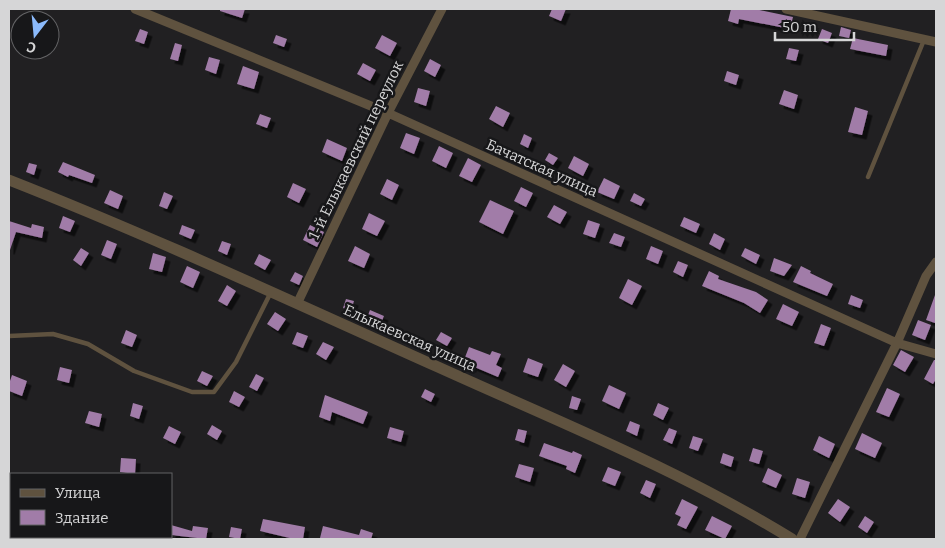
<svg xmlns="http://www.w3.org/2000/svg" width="945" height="548" viewBox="0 0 945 548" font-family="Bitter,serif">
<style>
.building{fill:#a17ca8;filter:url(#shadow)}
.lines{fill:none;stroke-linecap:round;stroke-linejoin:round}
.service{stroke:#5f523f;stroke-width:4.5}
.minor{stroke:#5f523f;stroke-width:9}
.tertiary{stroke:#5f523f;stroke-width:11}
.labels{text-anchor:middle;stroke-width:5;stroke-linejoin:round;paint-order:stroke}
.street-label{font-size:15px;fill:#d6d6d7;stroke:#171719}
</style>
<defs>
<filter id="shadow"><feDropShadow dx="4.5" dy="4.5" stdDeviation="0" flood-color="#0009"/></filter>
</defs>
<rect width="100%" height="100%" fill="#212022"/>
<path class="building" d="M220 9H245L242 18 220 11Z
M552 9H566L561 21 549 16Z
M731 9H755L793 17 790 29 739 19 738 24 728 21Z
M841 27 851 30 849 38 839 36Z
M140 29 148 32 144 44 135 41Z
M822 29 832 33 828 43 818 39Z
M276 35 287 39 284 47 273 43Z
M382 35 397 43 390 56 375 48Z
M853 38 888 45 886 56 850 49Z
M175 43 182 45 178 61 170 59Z
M789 48 799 50 796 61 786 59Z
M209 57 220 60 216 74 205 70Z
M430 59 441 65 435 77 424 71Z
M363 63 376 70 370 81 357 74Z
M243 66 259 72 254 89 237 84Z
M727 71 739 75 736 85 724 81Z
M418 88 430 91 426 106 414 102Z
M784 90 798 95 794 109 779 104Z
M496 106 510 113 503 127 489 119Z
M855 107 868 111 862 135 848 132Z
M260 114 271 118 267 128 256 124Z
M406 133 420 138 414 154 400 148Z
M524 134 532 138 528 148 520 144Z
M327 139 347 148 342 161 322 152Z
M439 146 453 153 446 168 432 161Z
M549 153 558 158 553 165 545 160Z
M574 156 589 164 583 176 568 168Z
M468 158 481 165 472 182 459 176Z
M63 162 95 175 92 183 69 175 68 177 58 172Z
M29 163 37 165 34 175 26 172Z
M604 178 620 186 614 199 597 192Z
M387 179 399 185 392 200 380 194Z
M293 183 306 189 299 203 287 197Z
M521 187 533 193 526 207 514 201Z
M110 190 123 196 118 209 104 203Z
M164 192 173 196 167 209 159 206Z
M634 193 645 199 641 206 630 201Z
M490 200 514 211 503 234 479 222Z
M554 205 567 212 560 224 547 217Z
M369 213 385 221 377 236 362 229Z
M63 216 75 221 70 232 59 228Z
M684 217 700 224 696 233 680 226Z
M588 220 600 224 595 238 583 234Z
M9 221 31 228 32 224 44 227 42 238 16 232 10 250H9Z
M182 225 195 230 191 239 179 234Z
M310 225 324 232 317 247 303 240Z
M614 233 625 237 621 247 609 243Z
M714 233 725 239 720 250 709 244Z
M107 240 117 244 111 259 101 255Z
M222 241 231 244 227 255 218 251Z
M355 246 370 254 364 268 348 261Z
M651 246 663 251 658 264 646 259Z
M81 248 89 253 81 266 73 260Z
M745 248 760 255 756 264 741 256Z
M153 253 166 257 162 272 149 269Z
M259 254 271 260 265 270 254 264Z
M774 258 792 265 784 276 770 271Z
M678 261 688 265 683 277 673 272Z
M187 266 200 272 193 288 180 282Z
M801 266 811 271 810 273 833 284 827 296 793 282Z
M709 271 719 276 718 279 756 292 768 300 760 313 744 303 702 286Z
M295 272 303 276 299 285 290 281Z
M628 279 642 286 632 305 619 298Z
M227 285 236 291 227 306 218 301Z
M851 295 863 300 860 308 848 304Z
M935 295H936V318L935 323 926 320Z
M346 299 354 301 351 311 343 308Z
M783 304 799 312 792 326 776 319Z
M370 310 384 316 379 328 365 323Z
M275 312 286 319 278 331 267 324Z
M918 320 931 325 925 340 912 335Z
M821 324 831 328 824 346 814 343Z
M126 330 137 335 132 347 121 343Z
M297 332 308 336 303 348 292 344Z
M441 332 452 338 447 346 436 340Z
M323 342 334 347 326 360 316 354Z
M469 347 490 355 492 351 501 354 496 365 502 368 498 377 472 366V368L462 365Z
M901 350 914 357 905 372 893 365Z
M528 358 543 364 538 377 523 372Z
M934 360H936V379L933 384 924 379Z
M563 364 575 371 566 387 554 380Z
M60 367 72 370 69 383 57 380Z
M202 371 213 376 207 386 197 381Z
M256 374 264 378 257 391 249 387Z
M12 375 27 381 22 396 9 391V384Z
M609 385 626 393 619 409 602 401Z
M887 388 900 394 889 417 876 412Z
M425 389 435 394 431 402 421 397Z
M234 391 245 397 239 407 229 402Z
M325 395 368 412 363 424 332 412 330 421 319 417Z
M572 396 581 399 577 410 569 408Z
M133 403 143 406 139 419 130 416Z
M658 403 669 408 663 420 653 415Z
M89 411 102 414 99 427 85 423Z
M630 421 640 425 637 436 626 431Z
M212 425 222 431 217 440 207 434Z
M169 426 181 432 175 444 163 438Z
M390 427 404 431 401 442 387 438Z
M669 428 677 431 672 444 663 440Z
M518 429 527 431 524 443 515 440Z
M862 433 882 443 875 458 855 449Z
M693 436 703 439 698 451 689 448Z
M819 436 835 444 829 458 813 450Z
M544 443 572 453 573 451 582 455 575 473 566 469 567 466 539 456Z
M753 448 763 451 759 464 749 461Z
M723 453 734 457 731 467 720 463Z
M121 458 136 459 135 474 120 472Z
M519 464 534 468 530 482 515 477Z
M608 467 621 472 615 486 602 481Z
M768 468 782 475 776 488 762 482Z
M797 478 810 482 805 498 792 494Z
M646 480 656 484 650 498 640 493Z
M682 499 698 507 686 529 677 525 681 517 675 514Z
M838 499 850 507 840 522 828 513Z
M712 516 732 526 725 539 705 530Z
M865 516 874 522 867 533 858 527Z
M263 519 305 527 303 539H294L260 531Z
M171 525 192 531 193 526 208 528 206 539 171 535Z
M323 526 359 535 361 529 373 533 371 539H325L320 538Z
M231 527 242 529 240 539 229 537Z"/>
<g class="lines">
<path class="service" d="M868 177 924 40
M9 336 53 334 88 344 134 371 192 392H214L236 362 271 292
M9 531 11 532
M65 537 93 539"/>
<path class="minor" d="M135 9 388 113 897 343 936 354
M786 9 936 42
M297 304 388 113 442 9
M800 539 897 343 926 276 936 262"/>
<path class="tertiary" d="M9 180C154 237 295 303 438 367 557 421 680 470 792 539"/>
</g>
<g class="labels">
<g class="street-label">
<text transform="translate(356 150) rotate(-64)" y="5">1-й Елыкаевский переулок</text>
<text transform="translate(542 168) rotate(24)" y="5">Бачатская улица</text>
<text transform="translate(410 338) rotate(24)" y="5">Елыкаевская улица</text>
</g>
</g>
<rect width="945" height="548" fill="none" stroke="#d6d6d7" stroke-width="20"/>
<rect x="10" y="473" width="162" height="65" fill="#171719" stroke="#636365"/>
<rect x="20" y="489" width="25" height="8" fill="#5f523f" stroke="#636365"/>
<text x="55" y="498" font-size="15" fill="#d6d6d7">Улица</text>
<rect x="20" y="510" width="25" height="15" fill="#a17ca8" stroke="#636365"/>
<text x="55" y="523" font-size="15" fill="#d6d6d7">Здание</text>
<g transform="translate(35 35) rotate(196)"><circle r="24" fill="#171719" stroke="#636365"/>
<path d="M0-4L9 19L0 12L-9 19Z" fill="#8bbafc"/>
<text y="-8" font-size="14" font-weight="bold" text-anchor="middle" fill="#d6d6d7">С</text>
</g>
<path d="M775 32v8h79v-8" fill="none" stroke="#d6d6d7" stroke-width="2.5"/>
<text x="782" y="32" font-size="15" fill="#d6d6d7" stroke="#171719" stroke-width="4" paint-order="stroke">50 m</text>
</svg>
